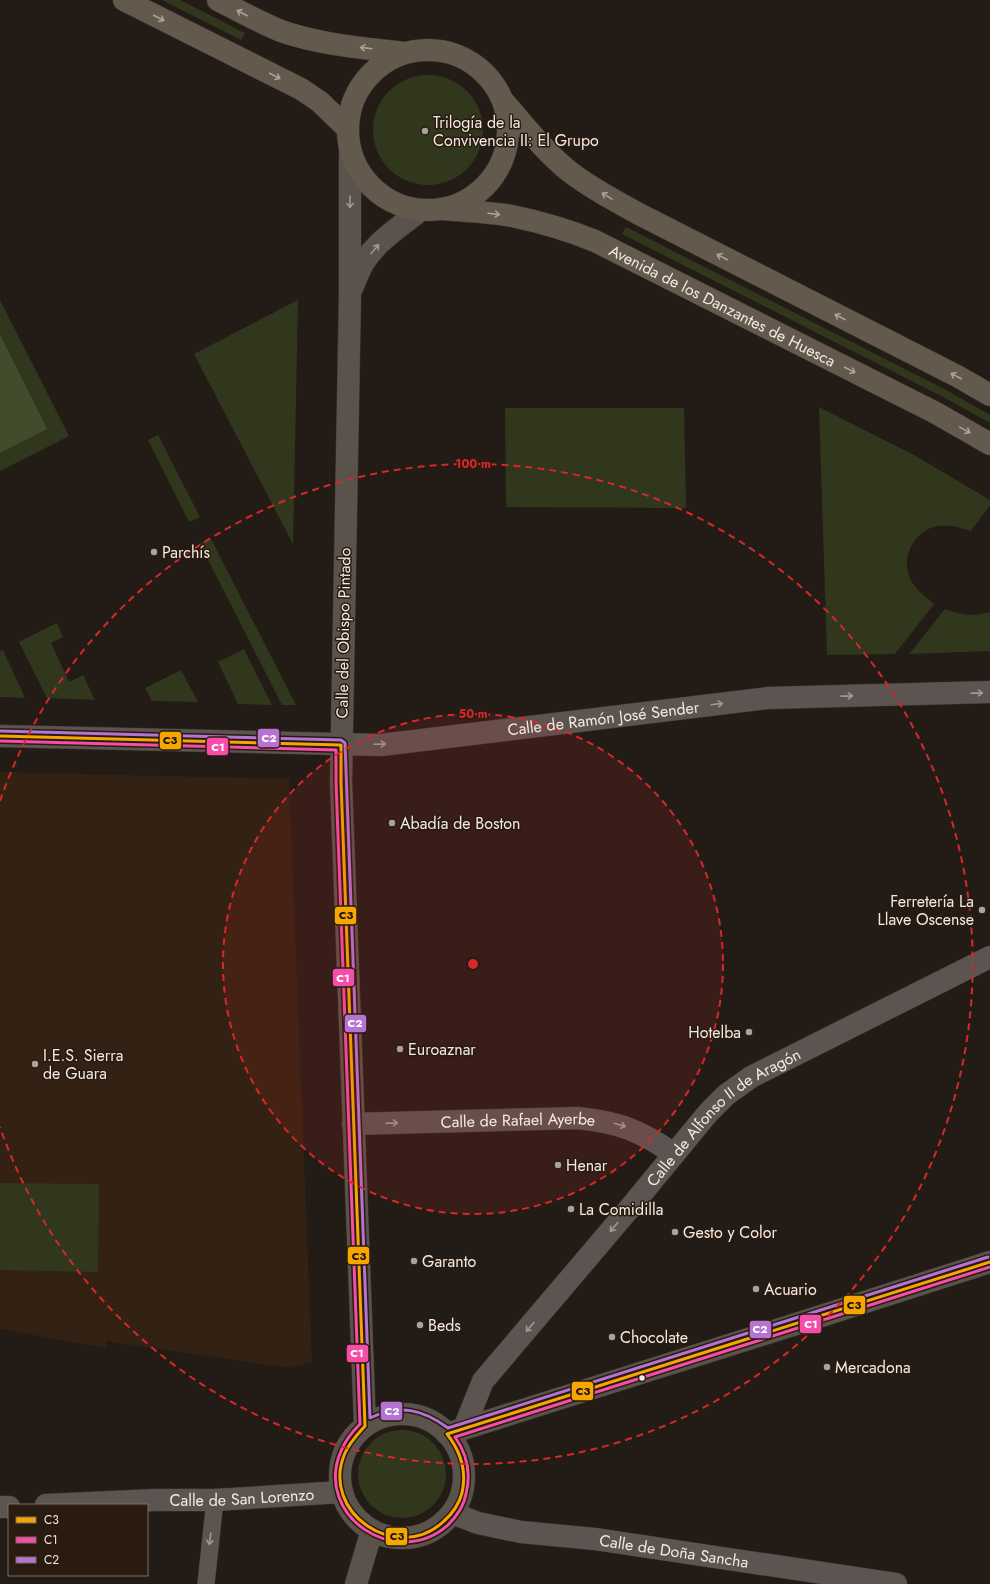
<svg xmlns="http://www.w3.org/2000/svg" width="990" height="1584" viewBox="0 0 990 1584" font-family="Jost,sans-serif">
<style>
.built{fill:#332113}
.green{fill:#30371c}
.forest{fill:#424b2b}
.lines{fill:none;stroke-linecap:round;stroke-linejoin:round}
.lane-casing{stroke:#3e3834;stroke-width:18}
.street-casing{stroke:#3e3834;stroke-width:23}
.secondary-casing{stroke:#3e3834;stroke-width:23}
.primary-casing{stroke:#3e3834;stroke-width:23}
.lane{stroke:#5b5450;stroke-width:17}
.street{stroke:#5b5450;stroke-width:22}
.secondary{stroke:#5a534b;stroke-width:22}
.primary{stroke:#63594c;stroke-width:22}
.bus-1-casing{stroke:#291b10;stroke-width:6}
.bus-2-casing{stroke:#291b10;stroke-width:6}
.bus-3-casing{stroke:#291b10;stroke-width:6}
.bus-1{stroke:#f7a600;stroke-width:3}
.bus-2{stroke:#f54da8;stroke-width:3}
.bus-3{stroke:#b673d3;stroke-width:3}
.oneway{stroke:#aca298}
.oneway2{stroke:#9f978f}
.oneway3{stroke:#a09892}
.ring{fill:none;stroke:#d62828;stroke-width:2;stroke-dasharray:7 5}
.poi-dot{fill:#aba29b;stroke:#291b10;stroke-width:1.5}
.bus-dot{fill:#f4eae3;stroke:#291b10;stroke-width:1.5}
.labels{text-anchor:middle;stroke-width:3;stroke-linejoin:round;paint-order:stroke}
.poi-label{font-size:16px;fill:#f4eae3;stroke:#291b10;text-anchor:start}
.street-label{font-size:16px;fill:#f4eae3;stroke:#291b10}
.centre{fill:#d62828;stroke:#291b10;stroke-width:2}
.ring-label{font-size:12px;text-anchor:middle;font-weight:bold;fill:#d62828;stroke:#291b10;stroke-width:3;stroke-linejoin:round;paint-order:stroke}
.line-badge{stroke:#291b10;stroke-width:1.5}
.badge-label{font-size:11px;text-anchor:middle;font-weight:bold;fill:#fff}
.pale-badge-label{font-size:11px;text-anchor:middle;font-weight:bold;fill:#111}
</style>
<rect width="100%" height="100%" fill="#231c16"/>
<path class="built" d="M0 772 289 779 312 1362 289 1368 106 1341V1348L0 1329Z"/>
<path class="green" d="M162 0H180L245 33 241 40Z
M373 130a55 55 0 1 1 110 0a55 55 0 1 1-110 0Z
M626 227 948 391 990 415V423L945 398 622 234Z
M0 300 69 436 0 471Z
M298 300 293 544 194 354Z
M819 407 914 455 990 500V505L971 531C961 528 949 524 937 526 911 532 898 563 914 585 919 592 927 598 934 604L895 654 827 655Z
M505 408H684L686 508 506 507Z
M158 435 200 517 189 522 148 440Z
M211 539 296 705H282L200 544Z
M945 609C960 615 974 617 990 612V651L909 654Z
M57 623 63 637 51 643 69 682 83 675 95 700 47 698 19 642Z
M244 649 272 705 238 704 218 662Z
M3 650 25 698 0 697V651Z
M181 670 198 702 152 701 145 688Z
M0 1183 99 1184 98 1272 0 1270Z
M358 1474a44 44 0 1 1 88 0a44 44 0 1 1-88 0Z"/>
<path class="forest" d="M0 335 47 429 0 453Z"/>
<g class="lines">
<g class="lane-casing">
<path id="lane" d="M206 1584 215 1500"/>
</g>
<g class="street-casing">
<g id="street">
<path id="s1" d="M0 736 381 745 768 698 990 692"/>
<path id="s2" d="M353 1124 578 1118C619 1122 641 1131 674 1154"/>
<path id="s3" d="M464 1428 483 1381 629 1209 708 1113 726 1095 751 1077 990 957"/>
<path id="s4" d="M46 1505 155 1500H215L342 1492"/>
<path d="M0 1507H9"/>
<path id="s5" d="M452 1513 478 1523 521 1532 595 1539 896 1584"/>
</g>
</g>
<g class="secondary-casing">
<path id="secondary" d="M350 149V294L341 782 365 1426
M352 288C356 280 359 270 364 262 378 240 401 226 421 210
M340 1476a62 62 0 1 1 124 0a62 62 0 1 1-124 0Z
M447 1434 815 1318 990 1262
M356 1584 372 1530"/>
</g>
<g class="primary-casing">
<g id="primary">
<path d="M124 0 301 89 320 102 348 129"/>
<path d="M218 0C239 11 259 22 281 31 321 45 364 48 405 53"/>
<circle cx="428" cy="130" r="80"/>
<path d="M504 102C525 126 545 152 570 172 592 189 617 202 641 215L957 376 990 395"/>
<path id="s6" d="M441 209C465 211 489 212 512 216 541 222 568 230 595 241L936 413 990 444"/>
</g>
</g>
<use href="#lane" class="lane"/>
<use href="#street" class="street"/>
<use href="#secondary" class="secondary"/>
<use href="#primary" class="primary"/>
<g class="bus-1-casing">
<path id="bus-1" d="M0 736 341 745
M341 745V782L365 1426
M365 1426C358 1434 350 1442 345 1453 319 1513 398 1565 444 1521 452 1514 459 1504 462 1493 467 1471 461 1452 447 1434
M447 1434 990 1262"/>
</g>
<g class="bus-2-casing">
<path id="bus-2" d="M0 741 336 750V782L360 1424C352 1432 345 1441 341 1451 313 1516 397 1571 448 1525 456 1517 464 1506 466 1494 471 1474 467 1454 455 1437L990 1267"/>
</g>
<g class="bus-3-casing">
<path id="bus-3" d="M0 731 341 740 345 743 370 1418C400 1404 422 1409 448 1428L988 1257"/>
</g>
<use href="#bus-1" class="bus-1"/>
<use href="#bus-2" class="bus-2"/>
<use href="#bus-3" class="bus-3"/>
</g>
<defs><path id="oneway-shaft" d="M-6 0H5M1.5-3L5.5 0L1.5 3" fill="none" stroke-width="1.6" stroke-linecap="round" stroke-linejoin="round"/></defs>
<g class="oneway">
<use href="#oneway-shaft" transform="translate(242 13) rotate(-153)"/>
<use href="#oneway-shaft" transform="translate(159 18) rotate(27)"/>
<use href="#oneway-shaft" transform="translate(366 48) rotate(-173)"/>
<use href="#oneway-shaft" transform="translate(275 76) rotate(27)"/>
<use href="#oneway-shaft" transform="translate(607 196) rotate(-149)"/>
<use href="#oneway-shaft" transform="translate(494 214) rotate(7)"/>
<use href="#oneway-shaft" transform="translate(722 257) rotate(-153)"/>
<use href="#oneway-shaft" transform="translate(840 317) rotate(-153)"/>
<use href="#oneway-shaft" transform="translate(850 370) rotate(27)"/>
<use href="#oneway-shaft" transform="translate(956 376) rotate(-152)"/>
<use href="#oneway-shaft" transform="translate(965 430) rotate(29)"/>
</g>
<g class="oneway2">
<use href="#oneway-shaft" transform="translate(350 202) rotate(90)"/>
<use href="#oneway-shaft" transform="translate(375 249) rotate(-49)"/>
</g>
<g class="oneway3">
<use href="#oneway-shaft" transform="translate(977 693) rotate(-1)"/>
<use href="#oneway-shaft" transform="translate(847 696) rotate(-1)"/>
<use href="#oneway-shaft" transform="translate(717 704) rotate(-7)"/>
<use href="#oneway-shaft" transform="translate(380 744) rotate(-2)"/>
<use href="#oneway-shaft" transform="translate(392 1123) rotate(-2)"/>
<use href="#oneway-shaft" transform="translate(620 1125) rotate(16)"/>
<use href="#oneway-shaft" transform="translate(614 1227) rotate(130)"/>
<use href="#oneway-shaft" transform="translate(530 1327) rotate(130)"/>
<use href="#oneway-shaft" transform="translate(210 1539) rotate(97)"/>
</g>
<circle cx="473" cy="964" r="250" fill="#d62828" fill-opacity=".12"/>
<g class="ring">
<circle cx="473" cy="964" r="250"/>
<path d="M0 801A500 500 0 1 1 0 1127"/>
</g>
<g class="poi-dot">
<circle cx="425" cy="131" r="4"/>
<circle cx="154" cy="552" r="4"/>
<circle cx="392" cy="823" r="4"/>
<circle cx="982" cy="910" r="4"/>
<circle cx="749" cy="1032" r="4"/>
<circle cx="400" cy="1049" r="4"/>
<circle cx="35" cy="1064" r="4"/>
<circle cx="558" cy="1165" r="4"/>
<circle cx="571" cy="1209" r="4"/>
<circle cx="675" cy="1232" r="4"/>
<circle cx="414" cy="1261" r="4"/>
<circle cx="756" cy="1289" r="4"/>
<circle cx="420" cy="1325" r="4"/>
<circle cx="612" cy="1337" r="4"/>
<circle cx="827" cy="1367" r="4"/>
</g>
<circle class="bus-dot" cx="642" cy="1378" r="3.5"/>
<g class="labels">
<g class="poi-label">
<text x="433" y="128">Trilogía de la<tspan x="433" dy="18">Convivencia II: El Grupo</tspan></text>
<text x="162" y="558">Parchís</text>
<text x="400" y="829">Abadía de Boston</text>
<text x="974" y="907" text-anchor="end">Ferretería La<tspan x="974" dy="18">Llave Oscense</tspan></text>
<text x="741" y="1038" text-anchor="end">Hotelba</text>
<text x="408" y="1055">Euroaznar</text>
<text x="43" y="1061">I.E.S. Sierra<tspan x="43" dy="18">de Guara</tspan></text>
<text x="566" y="1171">Henar</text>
<text x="579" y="1215">La Comidilla</text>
<text x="683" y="1238">Gesto y Color</text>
<text x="422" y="1267">Garanto</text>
<text x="764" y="1295">Acuario</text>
<text x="428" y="1331">Beds</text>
<text x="620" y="1343">Chocolate</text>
<text x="835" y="1373">Mercadona</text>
</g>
<g class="street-label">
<text dy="6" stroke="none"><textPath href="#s6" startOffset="301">Avenida de los Danzantes de Huesca</textPath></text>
<text transform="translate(343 633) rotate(-89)" y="6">Calle del Obispo Pintado</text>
<text dy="6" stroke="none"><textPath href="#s1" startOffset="605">Calle de Ramón José Sender</textPath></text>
<text dy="6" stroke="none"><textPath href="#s3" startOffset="410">Calle de Alfonso II de Aragón</textPath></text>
<text dy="6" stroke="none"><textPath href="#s2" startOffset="165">Calle de Rafael Ayerbe</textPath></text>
<text dy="6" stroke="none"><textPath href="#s4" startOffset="196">Calle de San Lorenzo</textPath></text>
<text dy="6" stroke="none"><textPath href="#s5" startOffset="226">Calle de Doña Sancha</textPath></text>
</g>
</g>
<circle cx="473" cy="964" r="6" class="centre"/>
<g class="ring-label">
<text x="473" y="468">100 m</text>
<text x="473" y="718">50 m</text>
</g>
<g class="line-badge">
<rect x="257" y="728" width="23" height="20" rx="4" fill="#b673d3"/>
<rect x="159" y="731" width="23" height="19" rx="4" fill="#f7a600"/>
<rect x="206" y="737" width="23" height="19" rx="4" fill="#f54da8"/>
<rect x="334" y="906" width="23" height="19" rx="4" fill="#f7a600"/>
<rect x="332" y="968" width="23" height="19" rx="4" fill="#f54da8"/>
<rect x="344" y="1014" width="23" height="19" rx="4" fill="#b673d3"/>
<rect x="347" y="1246" width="23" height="19" rx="4" fill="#f7a600"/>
<rect x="843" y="1295" width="23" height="20" rx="4" fill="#f7a600"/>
<rect x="799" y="1314" width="23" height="20" rx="4" fill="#f54da8"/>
<rect x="749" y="1320" width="23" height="19" rx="4" fill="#b673d3"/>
<rect x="346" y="1344" width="23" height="19" rx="4" fill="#f54da8"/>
<rect x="571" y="1381" width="23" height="20" rx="4" fill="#f7a600"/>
<rect x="380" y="1401" width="23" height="20" rx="4" fill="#b673d3"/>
<rect x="385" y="1527" width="23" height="19" rx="4" fill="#f7a600"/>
</g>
<g class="badge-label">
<text x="269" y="742">C2</text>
<text x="218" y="751">C1</text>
<text x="343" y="982">C1</text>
<text x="355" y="1027">C2</text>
<text x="811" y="1328">C1</text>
<text x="760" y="1333">C2</text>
<text x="357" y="1357">C1</text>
<text x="392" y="1415">C2</text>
</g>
<g class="pale-badge-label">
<text x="170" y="744">C3</text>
<text x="346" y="919">C3</text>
<text x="359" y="1260">C3</text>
<text x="854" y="1309">C3</text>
<text x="583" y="1395">C3</text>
<text x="397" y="1540">C3</text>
</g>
<rect x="8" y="1504" width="140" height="72" fill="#291b10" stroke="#7a6e64"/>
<rect x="16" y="1517" width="20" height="6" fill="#f7a600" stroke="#7a6e64"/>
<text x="44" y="1524" font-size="12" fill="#f4eae3">C3</text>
<rect x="16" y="1537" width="20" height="6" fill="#f54da8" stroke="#7a6e64"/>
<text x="44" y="1544" font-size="12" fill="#f4eae3">C1</text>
<rect x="16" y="1557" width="20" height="6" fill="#b673d3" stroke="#7a6e64"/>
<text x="44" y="1564" font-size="12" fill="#f4eae3">C2</text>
</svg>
